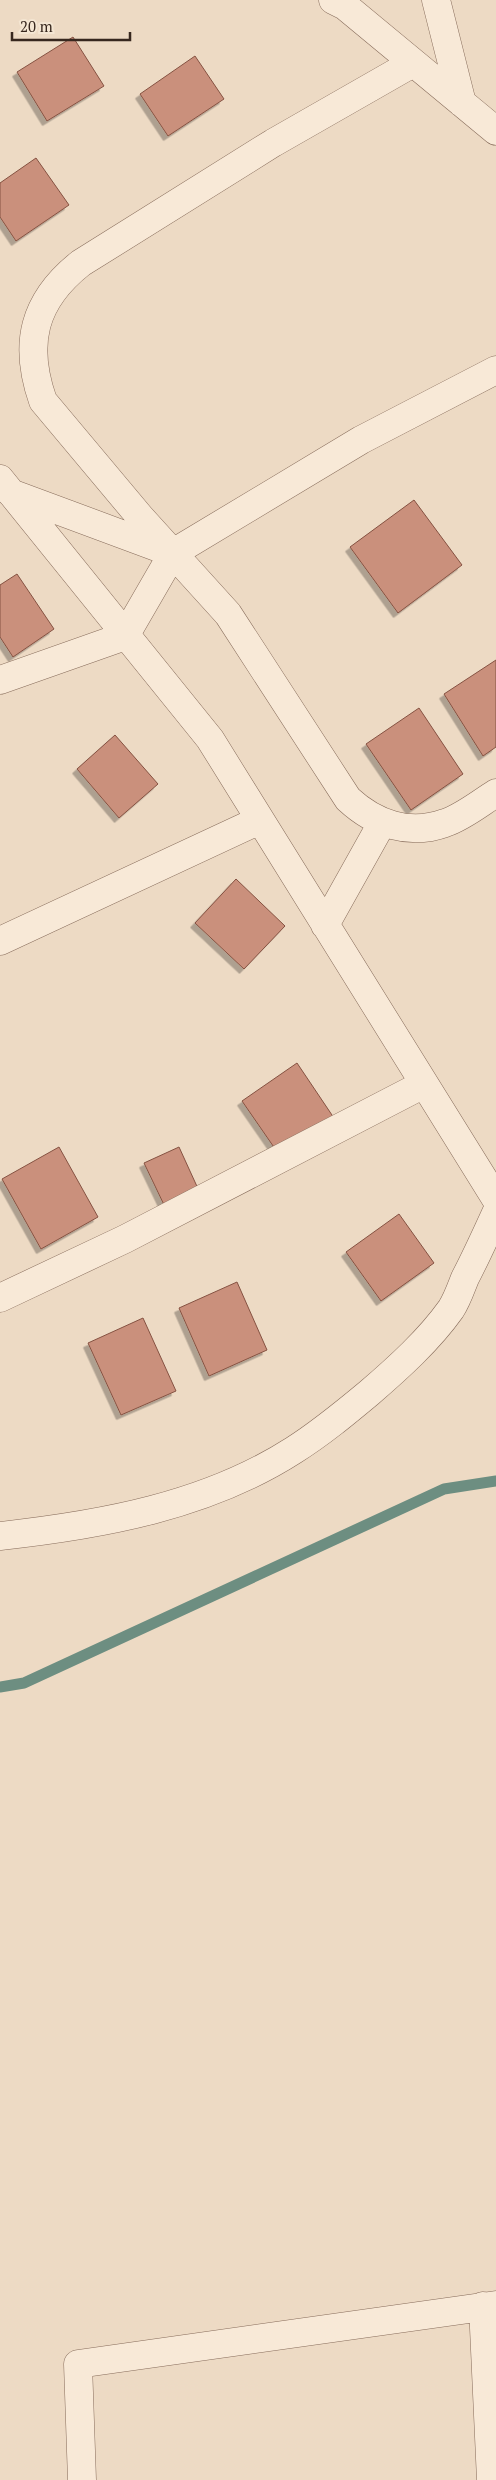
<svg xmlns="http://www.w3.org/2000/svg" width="496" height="2480" viewBox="0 0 496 2480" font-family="'PT Serif',serif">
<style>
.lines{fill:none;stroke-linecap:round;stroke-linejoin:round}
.stream{stroke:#6d8e81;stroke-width:11}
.building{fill:#ca907b;stroke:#855242;filter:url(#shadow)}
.minor-casing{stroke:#876c5b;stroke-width:29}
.minor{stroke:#f8e9d7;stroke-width:28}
</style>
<defs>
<filter id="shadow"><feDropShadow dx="-4.5" dy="4.5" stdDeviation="0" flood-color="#0004"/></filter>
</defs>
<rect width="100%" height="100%" fill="#eddac4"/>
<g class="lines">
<path class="stream" d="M0 1687 24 1683 444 1489 496 1481"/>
</g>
<path class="building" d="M73 37 104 86 47 121 17 72Z
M195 56 224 99 168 136 140 94Z
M36 158 69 205 16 241 0 217V183Z
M414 500 462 565 398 613 350 547Z
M17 574 54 629 13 657 0 637V585Z
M496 660V747L483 756 444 694Z
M419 708 463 774 411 810 366 744Z
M115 735 158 784 119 818 77 769Z
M236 879 285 926 244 969 195 923Z
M297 1063 334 1118 280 1156 242 1101Z
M59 1147 98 1217 41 1249 2 1179Z
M179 1147 200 1193 166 1209 144 1163Z
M399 1214 434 1263 381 1301 346 1252Z
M237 1282 267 1350 209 1376 179 1308Z
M143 1318 176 1391 121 1415 88 1343Z"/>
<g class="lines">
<g class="minor-casing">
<path id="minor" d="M333 0 345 6 496 131
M436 0 462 103
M413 63 273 143 81 263C33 301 23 344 43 401L141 518 228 614 348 799C375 824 409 836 445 823 463 817 480 803 496 793
M0 479 210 739 496 1199
M11 493 167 551
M0 680 125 636 173 553 361 440 496 370
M325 925 382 823
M0 941 260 820
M0 1298 125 1239 424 1084
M0 1536C101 1525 207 1506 294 1450 321 1433 345 1413 369 1393 398 1368 429 1340 451 1309 457 1300 461 1288 465 1278 476 1257 486 1235 496 1213
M483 2306 491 2480
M82 2480 78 2364 496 2305"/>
</g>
<use href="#minor" class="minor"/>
</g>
<path d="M12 32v8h118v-8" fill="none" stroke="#37271e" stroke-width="2.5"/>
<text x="20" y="32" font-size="15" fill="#37271e" stroke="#f4e6d3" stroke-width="4" paint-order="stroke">20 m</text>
</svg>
